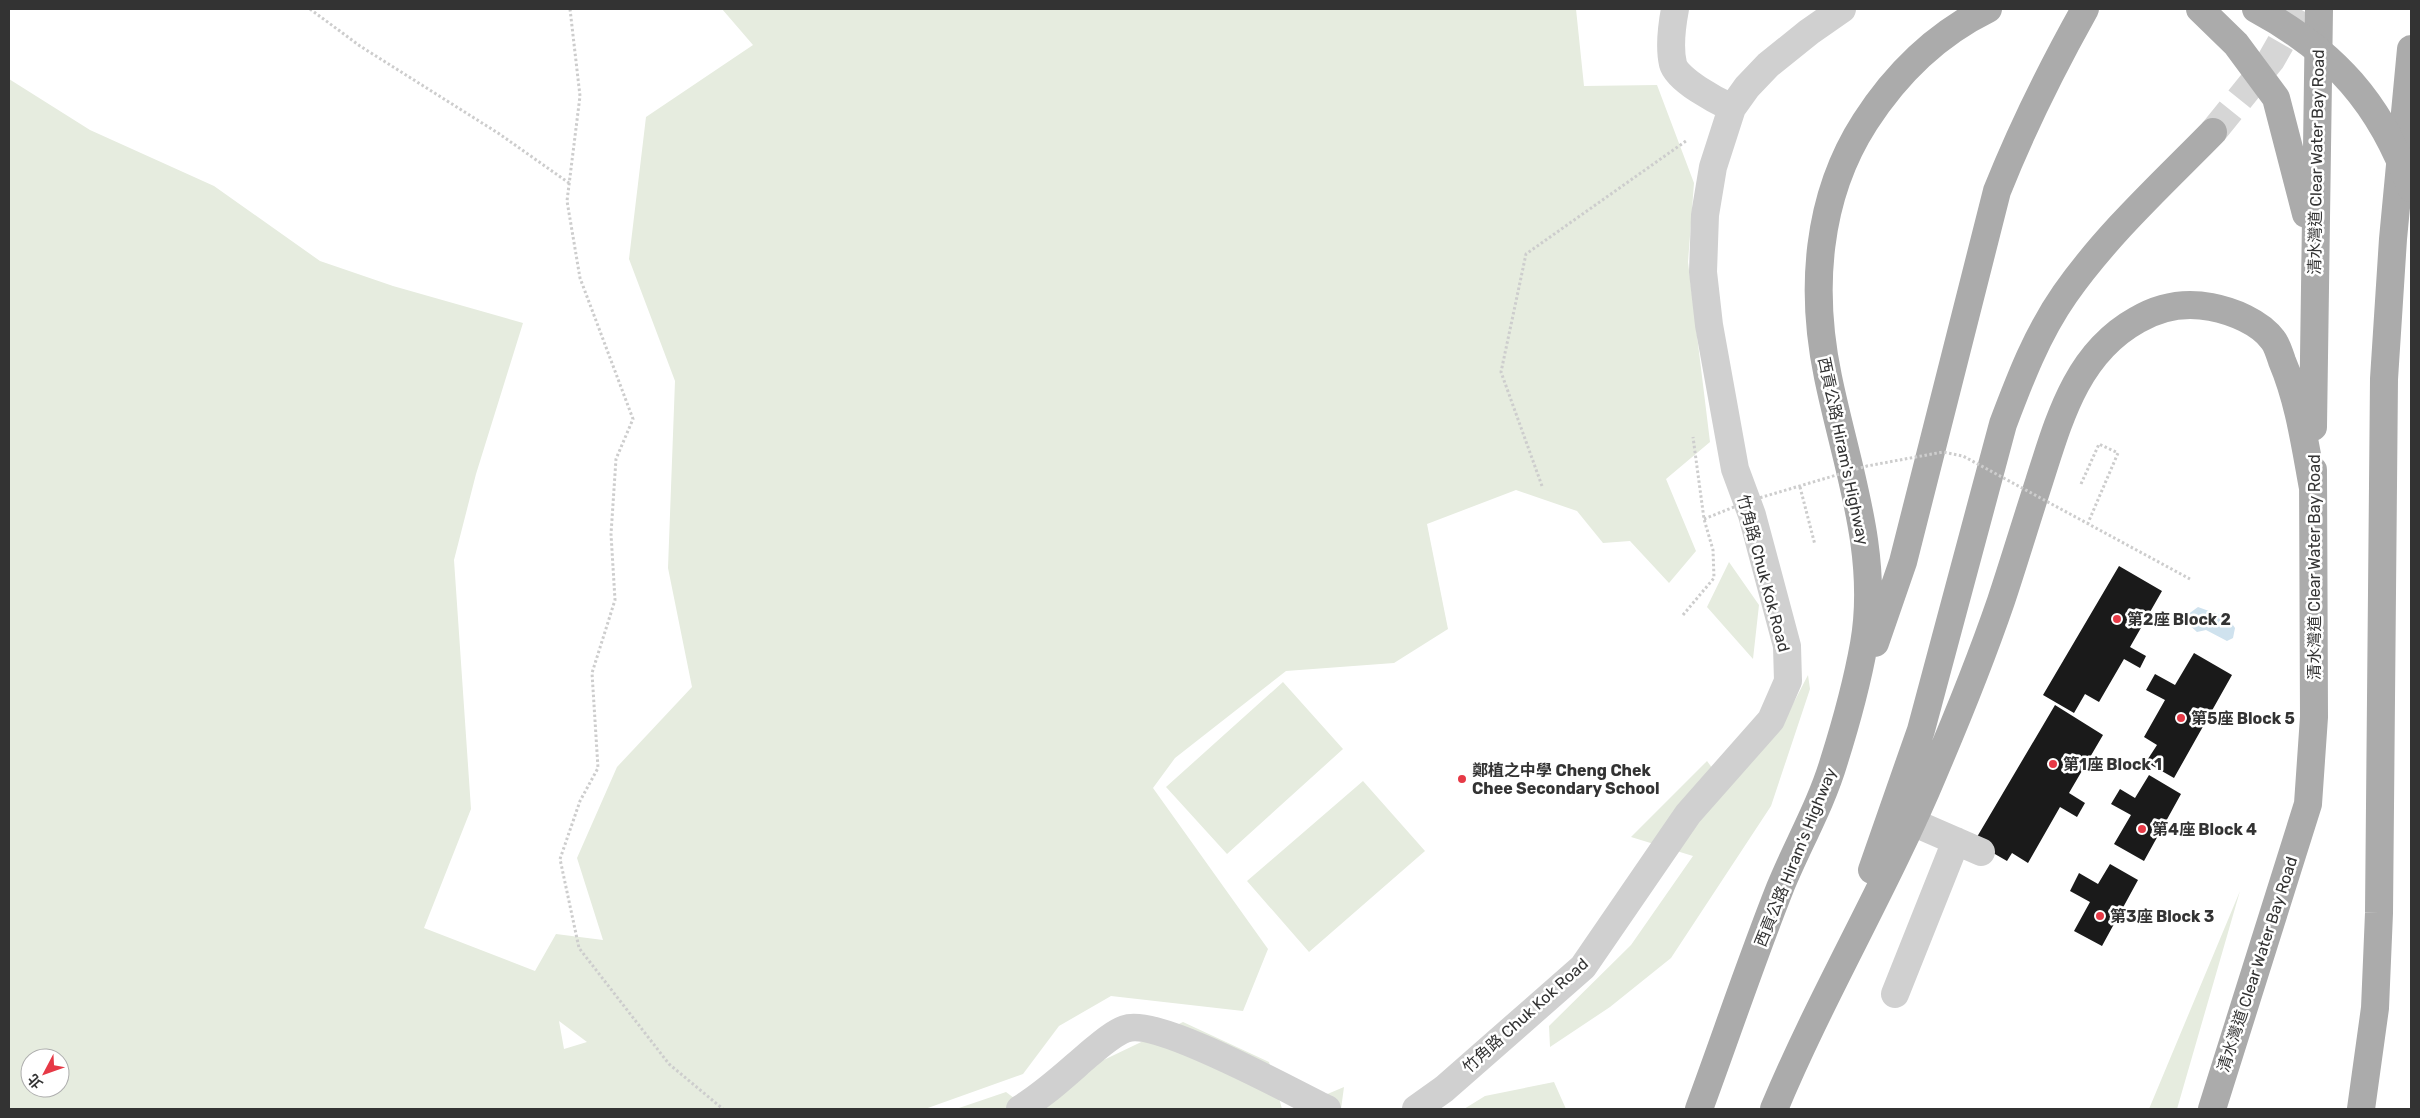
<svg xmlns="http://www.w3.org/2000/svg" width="2420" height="1118" viewBox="0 0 2420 1118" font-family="Rubik,'Noto Sans TC',sans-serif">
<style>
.green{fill:#e6ecdf;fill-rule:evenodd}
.water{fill:#cfe2ee}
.building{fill:#1a1a1a}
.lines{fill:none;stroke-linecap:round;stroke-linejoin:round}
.major-tunnel{stroke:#d6d6d6;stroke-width:28;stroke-dasharray:28 14;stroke-linecap:butt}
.path{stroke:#cdcdcd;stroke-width:3;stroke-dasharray:2.5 2.5;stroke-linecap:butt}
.minor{stroke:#d0d0d0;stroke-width:28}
.major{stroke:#ababab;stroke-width:28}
.path-bridge{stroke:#cdcdcd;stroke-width:3;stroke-dasharray:2.5 2.5;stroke-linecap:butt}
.major-bridge{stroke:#ababab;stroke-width:28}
.poi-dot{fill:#e63946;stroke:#fff;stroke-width:2}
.labels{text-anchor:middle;stroke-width:5;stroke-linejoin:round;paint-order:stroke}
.street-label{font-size:16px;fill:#333;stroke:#fff}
.poi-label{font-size:16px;font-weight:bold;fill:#333;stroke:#fff;text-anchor:start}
</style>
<rect width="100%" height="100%" fill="#fff"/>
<path class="green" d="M722 9H1576L1584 86 1657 85 1694 183 1688 262 1710 442 1666 479 1696 551 1669 583 1630 541 1603 543 1577 511 1516 490 1427 524 1448 629 1394 663 1286 671 1175 758 1153 788 1268 949 1243 1011 1111 996 1059 1026 1023 1074 925 1109H9V79L90 130 214 186 320 261 393 286 523 323 476 474 454 560 471 809 424 928 535 971 556 934 603 940 577 858 617 767 692 687 668 568 675 381 629 259 646 117 753 45ZM559 1021 587 1042 564 1049ZM30 1058H60V1088H30Z
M1729 562 1759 605 1753 659 1707 607Z
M1808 675 1810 689 1771 806 1671 958 1610 1007 1550 1047 1549 1026 1631 945 1693 856 1631 837 1707 761 1727 788 1781 727Z
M1283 682 1343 749 1227 854 1166 787Z
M1363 781 1425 851 1309 952 1247 881Z
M2240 891 2177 1109H2149Z
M1183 1022 1269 1062 1282 1109H956L1006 1092 1018 1101Z
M1554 1082 1566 1109H1464L1485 1096Z
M1344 1087 1341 1109H1292Z"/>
<path class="water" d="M2198 607 2228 618 2235 628 2233 638 2227 641 2206 630 2197 632 2187 623V615Z"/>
<path class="building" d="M2119 566 2162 591 2130 647 2146 656 2140 668 2124 659 2099 702 2085 694 2074 713 2043 695Z
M2194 653 2232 675 2174 778 2146 762 2157 745 2144 737 2165 700 2146 690 2155 674 2175 685Z
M2055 705 2103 735 2069 793 2085 803 2077 817 2060 807 2028 863 2012 853 2007 861 1974 842Z
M2149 775 2181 794 2144 861 2114 844 2131 815 2111 804 2120 789 2135 798Z
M2110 864 2138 880 2102 946 2074 931 2090 902 2070 891 2079 873 2098 884Z"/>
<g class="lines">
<path class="major-tunnel" d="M2213 132 2271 60 2300 9"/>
<path class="path" d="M310 9 360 46 498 133 569 183
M570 9 580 96 567 201 580 278 633 419 616 459 611 534 615 600 592 673 598 768 580 801 560 859 579 948 669 1064 723 1109
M2081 484 2099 444 2118 453 2088 523
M1542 486 1501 372 1526 254 1686 141
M1800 487 1815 545
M1683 615 1714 578 1713 550 1704 519 1693 437"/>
<path class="minor" d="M1675 9C1672 25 1669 47 1673 64 1677 80 1717 101 1732 108
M1912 822 1981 852
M1895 994 1956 841
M1020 1109C1045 1094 1066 1074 1088 1055 1099 1046 1112 1034 1125 1029 1158 1017 1291 1092 1327 1109
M1416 1109 1444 1089 1583 967 1688 814 1771 720 1788 681 1787 646 1752 515 1735 469 1709 325 1703 272 1705 215 1713 167 1732 108 1747 87 1768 65 1809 32 1842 9"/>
<path class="major" d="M2200 9 2236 44 2276 98 2306 214
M2313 427 2319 9
M1875 643 1903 562 1997 191C2022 128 2052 68 2085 9
M1872 870 1921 730 2003 424C2020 379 2037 334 2065 294 2107 234 2162 184 2213 132
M1699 1109C1726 1036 1751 961 1780 888 1797 846 1821 805 1834 761 1846 723 1857 683 1864 644 1880 553 1846 465 1828 377 1810 291 1816 198 1865 122 1896 74 1937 34 1988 9
M1774 1109C1822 994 1886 887 1934 772 1958 716 1981 659 2001 601 2014 562 2026 522 2039 482 2059 420 2076 354 2137 320 2159 307 2185 302 2211 307 2232 311 2260 322 2273 340 2277 345 2280 355 2282 361 2299 401 2305 445 2313 488
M2212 1109 2308 804 2314 717 2313 470
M2361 1109 2375 1008 2379 913 2384 379 2393 239 2411 49"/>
<path class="path-bridge" d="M1704 519 1749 501 1867 466 1943 452 1963 456 2190 579"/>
<path class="major-bridge" d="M2256 9C2334 51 2381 104 2411 188"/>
</g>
<g class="poi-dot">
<circle cx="2117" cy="619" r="5"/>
<circle cx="2181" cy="718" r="5"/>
<circle cx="2053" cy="764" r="5"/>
<circle cx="1462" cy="779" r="5"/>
<circle cx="2142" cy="829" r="5"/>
<circle cx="2100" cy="916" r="5"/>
</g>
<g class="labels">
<g class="street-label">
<text transform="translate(2316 162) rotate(-89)" y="6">清水灣道 Clear Water Bay Road</text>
<text transform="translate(1844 451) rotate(78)" y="6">西貢公路 Hiram's Highway</text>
<text transform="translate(2314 567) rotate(-90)" y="6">清水灣道 Clear Water Bay Road</text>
<text transform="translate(1764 573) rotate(75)" y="6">竹角路 Chuk Kok Road</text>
<text transform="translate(1795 857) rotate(-68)" y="6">西貢公路 Hiram's Highway</text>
<text transform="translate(2257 964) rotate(-72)" y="6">清水灣道 Clear Water Bay Road</text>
<text transform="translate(1525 1015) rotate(-42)" y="6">竹角路 Chuk Kok Road</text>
</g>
<g class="poi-label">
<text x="2127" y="625">第2座 Block 2</text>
<text x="2191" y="724">第5座 Block 5</text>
<text x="2063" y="770">第1座 Block 1</text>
<text x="1472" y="776">鄭植之中學 Cheng Chek<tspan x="1472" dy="18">Chee Secondary School</tspan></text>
<text x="2152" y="835">第4座 Block 4</text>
<text x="2110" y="922">第3座 Block 3</text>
</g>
</g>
<rect width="2420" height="1118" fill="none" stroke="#333333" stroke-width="20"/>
<g transform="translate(45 1073) rotate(229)"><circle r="24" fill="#ffffff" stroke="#adadad"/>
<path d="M0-4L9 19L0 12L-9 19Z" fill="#e63946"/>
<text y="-8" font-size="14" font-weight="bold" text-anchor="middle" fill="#333333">北</text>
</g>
</svg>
